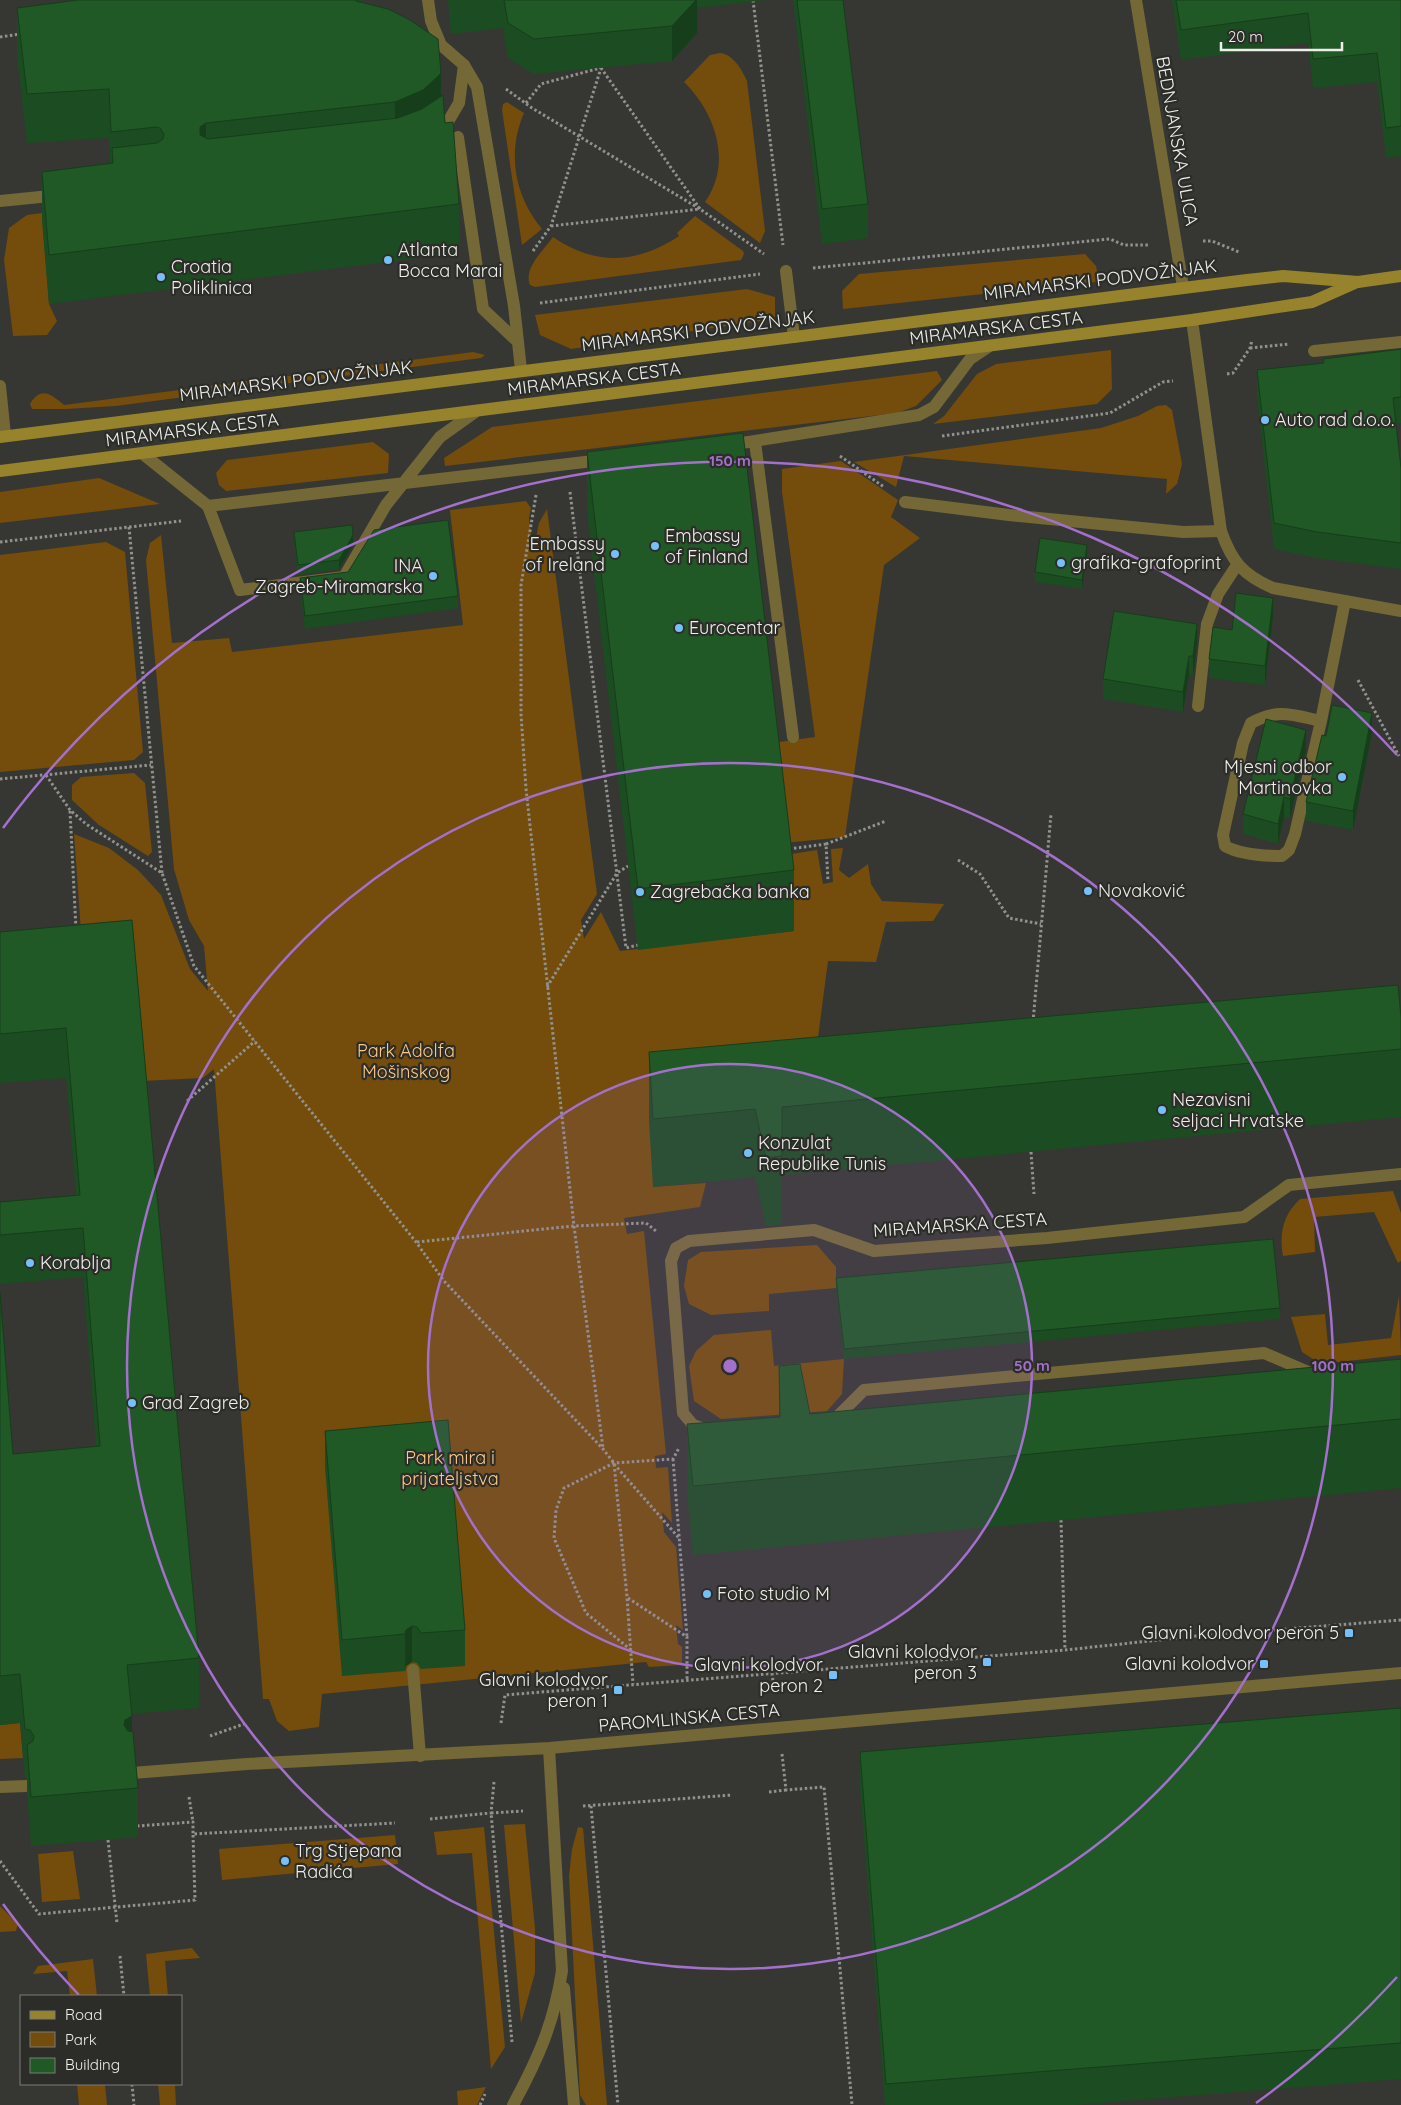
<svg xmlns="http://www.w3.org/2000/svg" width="1401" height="2105" viewBox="0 0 1401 2105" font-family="Quicksand,sans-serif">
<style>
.green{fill:#744c0b}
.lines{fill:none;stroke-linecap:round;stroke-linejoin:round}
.path{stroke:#91928e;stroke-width:3;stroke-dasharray:2.5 2.5;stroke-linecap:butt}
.lane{stroke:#746836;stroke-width:12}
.street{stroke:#746836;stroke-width:12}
.secondary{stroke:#96832b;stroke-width:12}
.wall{fill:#1c4c21}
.shaded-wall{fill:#163e1b}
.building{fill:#205826;stroke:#163e1b}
.ring{fill:none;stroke:#a370ce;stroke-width:2.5}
.poi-dot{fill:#77bff7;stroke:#2c2d28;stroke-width:2}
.labels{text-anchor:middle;stroke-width:4.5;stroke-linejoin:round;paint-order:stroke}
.street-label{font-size:18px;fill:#eeefeb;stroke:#2c2d28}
.poi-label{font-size:18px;fill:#eeefeb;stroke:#2c2d28;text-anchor:start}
.park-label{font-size:18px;fill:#fec986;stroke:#2c2d28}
.centre{fill:#a370ce;stroke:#2c2d28;stroke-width:2.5}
.ring-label{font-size:15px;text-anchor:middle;font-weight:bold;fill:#a370ce;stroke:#2c2d28;stroke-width:4.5;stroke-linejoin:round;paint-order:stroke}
</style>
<rect width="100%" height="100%" fill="#363732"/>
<path class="green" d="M720 53C733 54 742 70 747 81L765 231 760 243 705 202C733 163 715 112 684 82L710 55Z
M507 102 524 113C507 152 514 196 542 229L522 245 502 110 503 104Z
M42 213 49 304 57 321 47 335 13 336 4 260 9 228 27 215Z
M695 216 743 251 744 254 741 260 535 287 530 285C523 268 544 250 553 237 595 266 637 264 679 236L677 233Z
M1085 254 1096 266 1099 280 1096 282 843 309 842 291 859 274Z
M747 289 775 297V319L571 349 540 335 535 315Z
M1111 350 1112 389 1097 404 933 424 944 416 977 374 996 364Z
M473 352 485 355 481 358 116 406 66 409H32L30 404C41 386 51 394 64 405Z
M937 371 942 380 916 406 897 413 445 466 444 458 492 427Z
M1166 405 1172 410 1182 464 1177 484 1166 494 1167 479 904 456 896 487 854 462 1101 428 1138 416 1157 406Z
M373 442 389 454 388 473 226 491 219 485 216 473 227 460Z
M841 461 898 500 891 517 920 538 884 565 845 837 784 843 772 743 815 737 782 492V469Z
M99 478 160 504 0 523V492Z
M526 501 531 508 529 518 533 552 539 523 547 509 597 894 581 920 584 939 601 912 620 951 794 931 785 855 817 850 823 884 833 882 831 849 843 848 839 870 849 878 868 864 871 884 882 901 944 904 933 921 886 922 876 962 828 961 817 1045 653 1187 706 1183 700 1207 624 1218 627 1234 644 1231 666 1454 655 1456 656 1468 668 1467 672 1523 662 1512 664 1532 676 1547 683 1630 676 1625 678 1644 682 1647V1665L649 1667 646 1662 322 1694 319 1727 289 1731 277 1721 269 1699H263L214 1069 203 1078 142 1081 84 974 74 834 109 848 138 870 161 895 190 969 208 991 204 946 189 920 174 869 146 560 150 543 161 535 172 643 229 638 232 652 463 625 450 510Z
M106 542 125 552 143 752 134 760 0 772V555Z
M134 773 145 783 152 852 148 856 99 825 72 800V785L81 777Z
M1393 1191 1401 1213V1261L1398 1263 1374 1212 1314 1217 1315 1252 1283 1256C1279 1233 1283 1215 1300 1199Z
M817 1245 836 1267V1288L769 1294V1311L711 1315 689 1304 684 1286 688 1260 701 1252Z
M1399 1296 1401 1355 1321 1364 1302 1352 1291 1317 1325 1314 1328 1345 1391 1338Z
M771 1330 774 1366 844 1359 842 1394 827 1411 721 1419 694 1401 689 1366 696 1351 714 1335Z
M20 1723 23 1758 0 1759V1725Z
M525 1824 535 1929V1973L521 2023 504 1825Z
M484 1827 505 2047 491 2069 472 1853 437 1855 434 1832Z
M578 1827 583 1828 607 2105H586L580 2095 569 1876 572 1849Z
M395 1835 398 1864 222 1880 219 1849Z
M73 1851 80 1899 42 1902 38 1854Z
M0 1906 18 1924 16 1931 0 1932Z
M192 1948 200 1958 165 1961 168 1996H150L146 1954Z
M93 1959 97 1996H70L67 1971 33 1974 38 1966Z
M77 2084H105L107 2105H79Z
M158 2084H175L176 2105H160Z
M486 2087 477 2105H458L457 2091Z"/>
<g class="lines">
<path class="path" d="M753 0 783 245
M0 37 20 34
M506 89 532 108 700 209 764 254
M526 103 541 84 600 68
M551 226 700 209 601 68
M1203 241H1212L1239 252
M533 251 551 226 601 68
M813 268 1110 239 1124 245H1149
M540 303 760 274
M1250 348 1289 344
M1227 374 1233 373 1250 348 1252 340
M942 436 1110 413 1163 382 1173 381
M840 456 884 487
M570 492 626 948 638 945
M536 495 521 585V714L526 789 574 1226 603 1448
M129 527 162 873
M0 542 181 521
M1358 680 1399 756
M46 775 70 810 86 824 162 873 194 966 416 1242 444 1281 603 1449 614 1463 627 1597 633 1684
M0 779 151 765
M70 811 76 929
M826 844 886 821
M789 849 826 844 828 881
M958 860 980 874 1009 918 1041 924
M547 987 617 873 628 866
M1033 1022 1051 814
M187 1101 255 1041
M1031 1152 1034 1194
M417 1242 574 1226 646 1223 656 1231
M673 1459 687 1637
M614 1464 679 1538
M1061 1520 1065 1650
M628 1598 687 1637V1681
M631 1650 586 1613 554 1538 556 1510 564 1488 614 1463 673 1459 679 1448
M772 1673 774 1690
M501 1723 505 1695 1065 1650 1196 1636 1401 1620
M210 1736 244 1724
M782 1754 786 1790 824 1787 852 2105
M769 1792 786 1790
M189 1797 193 1822
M583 1806 732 1795
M591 1806 618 2105
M430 1819 491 1813 494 1782
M137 1826 193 1822V1834
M108 1840 117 1923
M0 1861 39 1914 195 1900 193 1834 395 1823
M120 1956 124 1996
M512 2042 491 1813 523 1811
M132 2084 134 2105
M480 2105 485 2094"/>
<path class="lane" d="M439 137 459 103 464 65
M458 137 483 309 518 342 521 370
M0 201 60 195
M786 271 794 337
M1314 351 1401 342
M0 386 5 435
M755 442 793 737
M729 445 919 415 934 407 970 359 988 347
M143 454 208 506 240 590 344 577 386 505 440 437 475 412
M905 502 1009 515 1183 532 1221 531
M208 506 602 460
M1198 706 1207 624 1218 594 1237 565
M1321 721 1295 834 1289 850 1282 856C1264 856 1241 855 1225 846L1223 835 1243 743 1251 723C1278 708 1293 715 1321 721L1345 601
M832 1422 864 1390 1264 1353 1315 1375
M707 1430 693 1425 683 1413 671 1261 676 1248 689 1241 814 1230 874 1251 1047 1238 1244 1217 1289 1185 1401 1174
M413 1670 420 1756"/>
<path class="street" d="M428 0 431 21 441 45 464 65 477 87 514 306 518 342
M1136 0 1183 287
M1192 320 1221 531C1232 562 1243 575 1273 588L1401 611
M132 1773 247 1764 549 1748 1401 1673
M0 1787 26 1786
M564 1988 574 2105
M513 2105C538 2059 554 2023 562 1971L549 1748"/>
<path class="secondary" d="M0 437 1247 280 1283 276 1358 282 1401 276
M0 471 1192 320 1312 302 1357 282"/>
</g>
<path class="wall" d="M362 0V2L441 96 459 204V253L49 304 42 221V172L110 164 109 138 27 143 17 57V8Z
M448 0H767L697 8V33L672 61 534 74 508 58 503 28 451 34Z
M793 0H843L868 204V238L822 244Z
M1172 0H1401V156L1386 158 1377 82 1313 88 1308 43 1181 60Z
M1401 349V423H1396L1401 468V569L1317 558 1274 549 1257 396V370L1323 363V359Z
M587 452 794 870V931L638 950 587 513Z
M294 532 353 545 339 569 298 575 294 542Z
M1087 555 1082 589 1035 582V572Z
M300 578 458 596V608L305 629 300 591Z
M1273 617 1265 685 1209 678V659L1232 630Z
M1197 644 1193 676 1189 675 1183 712 1103 699V679Z
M1372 732 1353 830 1306 821V802L1326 736Z
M1306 750 1290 818 1284 817 1278 844 1243 834V814Z
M132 920 199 1658V1708L131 1714 132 1732 138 1788V1837L31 1846 27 1794V1778H25L20 1723 0 1725V1293L13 1454 96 1446 83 1277 0 1284V1202L76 1195 66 1078 0 1083V932Z
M1401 1017V1117L782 1175V1225L766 1226 755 1177 653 1187 649 1121V1052Z
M836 1278 1280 1308V1319L844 1359 836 1288Z
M1401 1359V1488L693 1555 687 1493V1424L779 1417V1366L810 1414Z
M325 1431 465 1630V1666L421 1669 417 1663 412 1662 406 1666 405 1671 342 1676 325 1467Z
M1401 1708V2079L1075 2105H885L860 1788V1752Z"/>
<path class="shaded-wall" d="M696 0H697V33L672 61V26Z
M441 73V122L395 151V102Z
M206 123V172L200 176V127Z
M353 535V545L339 569V560Z
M1087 545V555L1082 589V580Z
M1273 598V617L1265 685V666Z
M1197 624V644L1193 676V656Z
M1189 656V675L1183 712V692Z
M1372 713V732L1353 830V811Z
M1306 730V750L1290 818V799Z
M1284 797V817L1278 844V824Z
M412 1626V1662L406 1666 405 1671V1634L406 1630Z
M132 1716V1765L124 1725 125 1720Z"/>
<path class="building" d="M78 0H356V1L388 9 410 20 438 39 441 73 436 78 423 90 395 102 206 123 200 127V135L208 139 398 118 422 109 443 95 445 123 453 122 459 204 49 255 42 172 113 163 112 148 157 143 163 139 164 134 160 128 156 127 111 132 109 89 27 94 17 8Z
M504 0H696L672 26 534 39 508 23Z
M797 0H843L868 204 822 209Z
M1176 0H1401V126L1386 128 1377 53 1313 59 1308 13 1181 30Z
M1401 349V397L1393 398 1401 468V543L1317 532 1274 523 1257 370 1324 363 1323 359Z
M743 433 794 870 638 889 587 452Z
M448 520 458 596 305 616 300 578 348 572 374 530Z
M352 525 353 535 339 560 298 565 294 532Z
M1040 538 1087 545 1082 580 1035 572Z
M1236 593 1273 598 1265 666 1209 659 1213 627 1232 630Z
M1114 611 1197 624 1193 656H1189L1183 692 1103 679Z
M1332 705 1372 713 1353 811 1306 802 1322 735 1326 736Z
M1266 719 1306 730 1290 799 1284 797 1278 824 1243 814Z
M132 920 199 1658 127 1665 132 1716 125 1720 124 1725 128 1731 133 1732 138 1788 31 1797 27 1745 33 1741 34 1736 30 1730 25 1729 20 1674 0 1676V1293L13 1454 100 1446 83 1228 0 1235V1202L80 1195 66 1028 0 1034V932Z
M1398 985 1401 1017V1049L782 1107V1156L766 1158 755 1109 653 1119 649 1052Z
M1273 1239 1280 1308 844 1349 836 1278Z
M1401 1359V1419L693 1486 687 1424 780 1417 779 1366 800 1364 810 1414Z
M448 1420 465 1630 421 1633 417 1627 412 1626 406 1630 405 1634 342 1640 325 1431Z
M1401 1708V2043L886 2084 860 1752Z"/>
<circle cx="730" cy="1366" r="302" fill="#a370ce" fill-opacity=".12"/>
<g class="ring">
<circle cx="730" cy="1366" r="302"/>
<circle cx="730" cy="1366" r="603"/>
<path d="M1397 1977A905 905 0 0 1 1256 2103M79 1995A905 905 0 0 1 3 1904M3 828A905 905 0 0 1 1397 755"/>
</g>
<g class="poi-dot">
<circle cx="388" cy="260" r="5"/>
<circle cx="161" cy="277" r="5"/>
<circle cx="1265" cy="420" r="5"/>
<circle cx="655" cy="546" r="5"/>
<circle cx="615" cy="554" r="5"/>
<circle cx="1061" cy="563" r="5"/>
<circle cx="433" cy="576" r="5"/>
<circle cx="679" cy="628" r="5"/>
<circle cx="1342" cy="777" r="5"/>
<circle cx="1088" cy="891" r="5"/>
<circle cx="640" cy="892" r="5"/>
<circle cx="1162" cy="1110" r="5"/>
<circle cx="748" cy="1153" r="5"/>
<circle cx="30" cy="1263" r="5"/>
<circle cx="132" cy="1403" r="5"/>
<circle cx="707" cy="1594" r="5"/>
<rect x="1344" y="1628" width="10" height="10" rx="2.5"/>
<rect x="982" y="1657" width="10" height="10" rx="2.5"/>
<rect x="1259" y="1659" width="10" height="10" rx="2.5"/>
<rect x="828" y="1670" width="10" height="10" rx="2.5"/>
<rect x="613" y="1685" width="10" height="10" rx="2.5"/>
<circle cx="285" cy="1861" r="5"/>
</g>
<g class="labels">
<g class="street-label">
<text transform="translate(1177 141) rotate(80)" y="6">BEDNJANSKA ULICA</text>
<text transform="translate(1100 280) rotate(-7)" y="6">MIRAMARSKI PODVOŽNJAK</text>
<text transform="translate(996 328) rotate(-7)" y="6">MIRAMARSKA CESTA</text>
<text transform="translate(698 331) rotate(-7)" y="6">MIRAMARSKI PODVOŽNJAK</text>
<text transform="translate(594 379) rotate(-7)" y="6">MIRAMARSKA CESTA</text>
<text transform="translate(296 381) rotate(-7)" y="6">MIRAMARSKI PODVOŽNJAK</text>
<text transform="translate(192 430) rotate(-7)" y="6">MIRAMARSKA CESTA</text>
<text transform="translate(960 1225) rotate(-4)" y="6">MIRAMARSKA CESTA</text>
<text transform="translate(689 1718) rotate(-5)" y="6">PAROMLINSKA CESTA</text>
</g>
<g class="poi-label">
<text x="398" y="256">Atlanta<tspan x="398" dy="21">Bocca Marai</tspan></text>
<text x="171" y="273">Croatia<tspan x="171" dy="21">Poliklinica</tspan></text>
<text x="1275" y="426">Auto rad d.o.o.</text>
<text x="665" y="542">Embassy<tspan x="665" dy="21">of Finland</tspan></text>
<text x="605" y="550" text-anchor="end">Embassy<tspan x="605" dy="21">of Ireland</tspan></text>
<text x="1071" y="569">grafika-grafoprint</text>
<text x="423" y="572" text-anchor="end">INA<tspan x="423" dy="21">Zagreb-Miramarska</tspan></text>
<text x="689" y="634">Eurocentar</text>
<text x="1332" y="773" text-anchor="end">Mjesni odbor<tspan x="1332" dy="21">Martinovka</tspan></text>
<text x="1098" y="897">Novaković</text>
<text x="650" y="898">Zagrebačka banka</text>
<text x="1172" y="1106">Nezavisni<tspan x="1172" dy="21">seljaci Hrvatske</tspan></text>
<text x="758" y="1149">Konzulat<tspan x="758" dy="21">Republike Tunis</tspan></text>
<text x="40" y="1269">Korablja</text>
<text x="142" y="1409">Grad Zagreb</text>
<text x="717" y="1600">Foto studio M</text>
<text x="1339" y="1639" text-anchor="end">Glavni kolodvor peron 5</text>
<text x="977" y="1658" text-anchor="end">Glavni kolodvor<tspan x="977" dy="21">peron 3</tspan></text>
<text x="1254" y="1670" text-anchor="end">Glavni kolodvor</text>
<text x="823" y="1671" text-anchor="end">Glavni kolodvor<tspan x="823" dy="21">peron 2</tspan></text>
<text x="608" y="1686" text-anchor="end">Glavni kolodvor<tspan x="608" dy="21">peron 1</tspan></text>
<text x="295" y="1857">Trg Stjepana<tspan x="295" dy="21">Radića</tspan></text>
</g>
<g class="park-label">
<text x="406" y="1057">Park Adolfa<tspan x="406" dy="21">Mošinskog</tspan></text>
<text x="450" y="1464">Park mira i<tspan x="450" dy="21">prijateljstva</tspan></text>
</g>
</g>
<circle cx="730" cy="1366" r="8" class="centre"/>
<g class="ring-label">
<text x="730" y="466">150 m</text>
<text x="1032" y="1371">50 m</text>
<text x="1333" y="1371">100 m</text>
</g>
<rect x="20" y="1995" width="162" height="90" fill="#2c2d28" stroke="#7a7b76"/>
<rect x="30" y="2011" width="25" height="8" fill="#96832b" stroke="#7a7b76"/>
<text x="65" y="2020" font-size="15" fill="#eeefeb">Road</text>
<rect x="30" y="2032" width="25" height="15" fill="#744c0b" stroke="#7a7b76"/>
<text x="65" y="2045" font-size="15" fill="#eeefeb">Park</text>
<rect x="30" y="2058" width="25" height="15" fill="#205826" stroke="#7a7b76"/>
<text x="65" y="2070" font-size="15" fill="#eeefeb">Building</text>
<path d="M1221 42v8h121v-8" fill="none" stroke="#eeefeb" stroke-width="2.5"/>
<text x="1228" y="42" font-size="15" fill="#eeefeb" stroke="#2c2d28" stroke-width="4" paint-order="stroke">20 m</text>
</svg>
